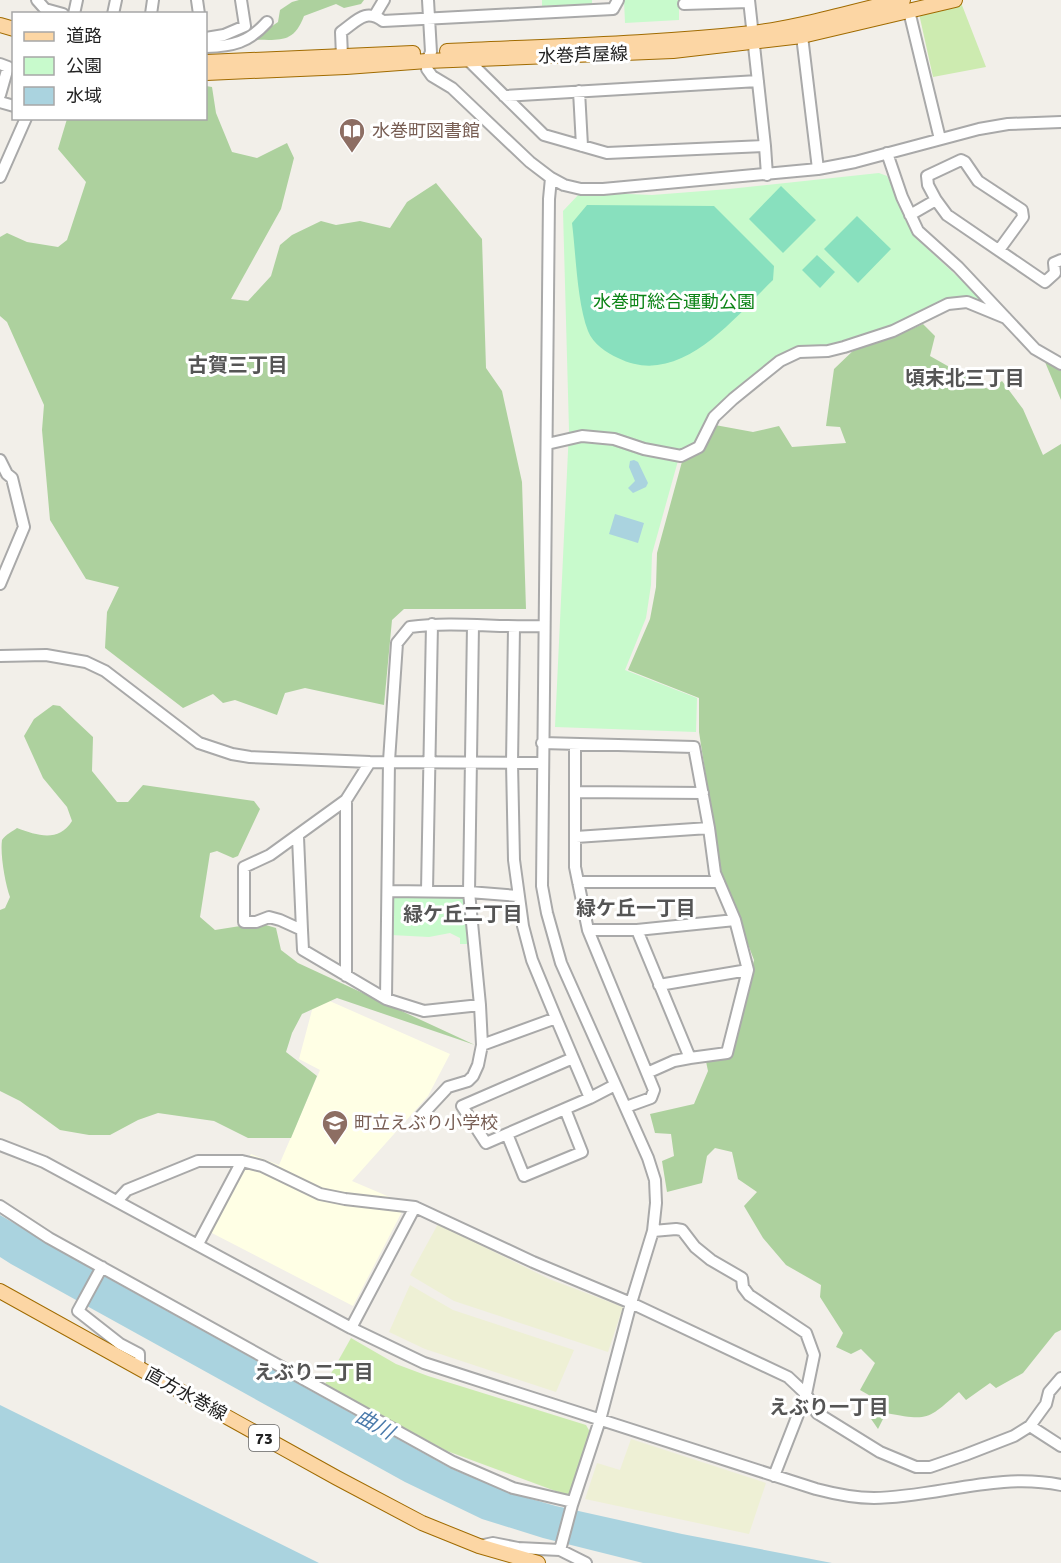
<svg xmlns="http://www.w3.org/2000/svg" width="1061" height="1563" viewBox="0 0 1061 1563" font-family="Signika,'Noto Sans JP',sans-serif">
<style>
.education{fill:#ffffe5}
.farmland{fill:#eef0d5}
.grass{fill:#cdebb0}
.forest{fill:#add19e}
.park{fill:#c8facc}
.pitch{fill:#88e0be}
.water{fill:#aad3df}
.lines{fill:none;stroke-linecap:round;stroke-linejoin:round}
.minor-casing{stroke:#a9a9a9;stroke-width:14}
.major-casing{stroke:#a06b00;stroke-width:16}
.minor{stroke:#fff;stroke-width:10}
.major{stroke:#fcd6a4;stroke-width:14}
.labels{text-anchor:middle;stroke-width:6;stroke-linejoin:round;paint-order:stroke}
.shield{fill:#fff;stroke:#646464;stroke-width:1.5}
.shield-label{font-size:16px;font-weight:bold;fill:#222}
.street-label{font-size:18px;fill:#222;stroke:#fff}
.education-label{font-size:18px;fill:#785e54;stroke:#fff;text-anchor:start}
.park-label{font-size:18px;fill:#0c8416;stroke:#fff}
.neighbourhood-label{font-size:20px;font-weight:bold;fill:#555;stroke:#fff}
.water-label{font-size:20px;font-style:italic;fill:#4a7aab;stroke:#fff}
</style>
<rect width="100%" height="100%" fill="#f2efe9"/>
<path class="education" d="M316 995 450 1054 428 1096 352 1181 406 1204 353 1306 208 1231 251 1154 279 1165 320 1070 299 1059Z"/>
<path class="farmland" d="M438 1224 549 1279 623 1307 608 1352 454 1301 410 1275Z
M410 1285 453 1310 574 1350 556 1392 425 1349 389 1332Z
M631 1439 766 1483 749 1534 585 1499 597 1463 620 1470Z"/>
<path class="grass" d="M960 0 986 67 933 77 918 9Z
M351 1338 396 1364 428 1376 586 1425 590 1432 569 1496 447 1451 324 1386Z"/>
<path class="forest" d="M299 0H364L361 4 344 8 336 4 304 16C293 45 279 39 252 40L278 22 280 10 292 2Z
M206 86 212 87 216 113 232 152 257 158 287 143 294 158 281 209 231 299 248 301 271 276 280 245 292 235 321 221 336 225 360 221 390 228 407 202 436 183 482 239 486 368 502 391 522 482 526 609H404L392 620 384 705 305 688 285 693 277 715 235 700 223 703 213 694 183 708 105 648 107 612 119 587 86 579 50 520 42 430 44 405 7 322 0 316V237L7 233 27 242 58 247 67 240 86 182 58 149 67 119 206 118Z
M923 324 935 336 930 356 990 390 1002 381 1023 409 1043 455 1061 444V1330L1055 1333 1023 1373 996 1388 990 1383 966 1400 959 1392C927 1420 929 1421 886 1413L878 1429 869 1416 874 1398 860 1390 875 1363 861 1349 851 1354 836 1347 843 1333 820 1297 821 1285 786 1265 763 1238 744 1206 757 1192 738 1179 732 1152 715 1148 707 1156 702 1183 667 1192 662 1161 674 1156 671 1134 655 1133 650 1114 694 1104 708 1071 704 1052 733 1045 754 960 721 874 699 732V698L628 670 650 619 656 587 657 553 683 458 715 425 753 432 779 426 792 447 846 443 840 427 826 426 834 369 858 346 896 336Z
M1045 362 1061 371V400Z
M53 705 60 706 93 737 92 771 117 802H128L143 785 254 801 260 809 238 856 233 858 217 851 210 853 200 917 215 930 259 923 276 928 281 950 298 963 475 1045 337 998 302 1014 292 1033 286 1052 317 1076 291 1138H248L214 1121 158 1113 138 1120 110 1135H89L60 1130 20 1101 0 1091V910L5 908 10 897C5 883 0 854 2 840 5 835 13 831 17 828 38 836 59 842 72 821L67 807 43 778 24 736 34 719Z"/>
<path class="park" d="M542 0H592V4L542 6Z
M624 0H679V20L625 23Z
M879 173 887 176 917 239 990 307 967 298 891 327 844 342 828 345 799 347 778 355 709 414 703 430 695 444 681 450 652 554 651 585 646 618 625 670 697 698 696 732 555 727 569 430 563 211 581 192 652 195 729 189Z
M394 895 460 896 466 901 469 944H460V938L450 933 429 937 391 935V898Z"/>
<path class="pitch" d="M781 186 816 220 783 253 749 219Z
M587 205 714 206 774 266 773 280C734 318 680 389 618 358 607 353 593 344 588 331 577 302 576 255 572 223Z
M857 216 891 249 858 283 824 249Z
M817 255 835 272 820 288 802 270Z"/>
<path class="water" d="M634 460 638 462 648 483 646 487 633 493 628 488 635 481 629 467 630 461Z
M615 514 644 523 638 543 609 534Z
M0 1215 104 1276 452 1469 510 1493 556 1506 682 1534 832 1563H643L543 1538 482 1519 405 1482 11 1264 0 1257Z
M0 1405 319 1563H0Z"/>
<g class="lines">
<g class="minor-casing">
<path id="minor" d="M37 0 45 9 63 14
M197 0 199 14
M428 0 431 52 427 61V69L432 76 452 88 530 162 551 178 564 185 581 189H603L818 169 855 162 979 129 1008 124 1061 122
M749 0 765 146 767 175
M684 4 749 2
M909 11 940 139
M74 14 77 0
M113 14 116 0
M151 14 153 0
M375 15 384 0
M802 36 818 169
M206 38 224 35 245 26 241 0
M206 47C233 46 248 43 267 22
M342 56 341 32C357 21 365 8 383 21L613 9 618 0
M468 60 544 135 607 153 765 146
M0 64 8 67 0 95
M579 91 582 146
M504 96 758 81
M0 102 14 106
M887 153 902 197 918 231 958 267 1035 349 1061 364
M0 177 26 118
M551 178 549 199 542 886 547 913 561 963 648 1158 655 1180 656 1203 653 1231 631 1303 600 1420 572 1505 560 1550
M936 200 928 185 927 176 961 160 965 162 978 181 1022 210 1023 217 999 250
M910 215 936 200 947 215 1045 282 1055 273 1054 263 1061 260
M547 444 582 436 614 439 644 449 681 456 699 447 714 417 733 399 780 361 799 352 828 351 844 347 893 331 948 304 967 302 1006 318
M0 460 7 474 12 478 24 527 0 584
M0 656 46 655 86 662 105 671 199 743 232 754 250 757 370 762 542 763
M542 743 694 747 709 828 715 873 735 920 748 970 727 1053 690 1058 637 930
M575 745V867L588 930 654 1090 651 1098 626 1107
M370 762 346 800 270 855 244 867V922H256L269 917 280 920 302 930 303 950 386 999 424 1011 480 1005
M576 792 703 793
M298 837 302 930
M576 837 709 828
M578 882H719
M388 891 469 892 518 896
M427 891 432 624
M588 930H637L735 920
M346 976V800
M659 985 748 970
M386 999 389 761 397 643 410 627C454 621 499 628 543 626
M556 1018 590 1098
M482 1045 556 1018 532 960 523 926 514 860 512 763 514 627
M573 1058 462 1106 486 1143 590 1098 615 1085
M647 1073 674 1061 690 1058
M421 1116 448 1087 468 1081 473 1076 478 1065 482 1045 480 1005 469 892 473 625
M507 1134 524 1176 582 1152 565 1109
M0 1145 44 1162 351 1328 424 1363 816 1489C835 1494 854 1498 874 1498 938 1497 997 1472 1061 1485
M117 1201 127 1190 198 1161H242L262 1166 320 1194 345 1199 415 1207 533 1262 631 1303 788 1377 806 1394 817 1413 880 1452 916 1467H930L965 1455 1014 1436 1030 1426 1046 1404 1049 1392 1061 1378
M0 1206 49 1238 453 1462 513 1488 573 1502
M653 1231 676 1229 682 1230 695 1247 711 1260 742 1278 743 1287 749 1295 806 1333 814 1355 806 1394 774 1476
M198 1244 242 1161
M102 1267 78 1311 120 1344 139 1354V1368
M351 1328 415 1207
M1030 1426 1061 1446
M479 1546 493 1543 518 1548 560 1550 586 1563"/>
</g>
<g class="major-casing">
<path id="major" d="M0 25 14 29
M447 51C549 46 651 44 752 33 803 27 852 11 903 0
M206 62 413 53
M206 73 346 67 427 61 673 51 802 36 955 0
M0 1291 337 1478 422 1523 479 1546 538 1563"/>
</g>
<use href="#minor" class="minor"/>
<use href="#major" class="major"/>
</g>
<defs>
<g id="library-pin" transform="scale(1.35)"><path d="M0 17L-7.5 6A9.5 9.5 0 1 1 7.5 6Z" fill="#8d6e63" stroke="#fff"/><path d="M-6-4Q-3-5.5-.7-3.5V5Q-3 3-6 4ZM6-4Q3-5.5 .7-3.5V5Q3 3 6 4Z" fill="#fff"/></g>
<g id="school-pin" transform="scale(1.35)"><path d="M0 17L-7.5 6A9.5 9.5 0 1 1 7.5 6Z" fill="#8d6e63" stroke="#fff"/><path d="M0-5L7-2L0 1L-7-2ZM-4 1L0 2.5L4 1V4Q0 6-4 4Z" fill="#fff"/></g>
</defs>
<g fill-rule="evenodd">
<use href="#library-pin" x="352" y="131"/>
<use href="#school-pin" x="335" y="1123"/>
</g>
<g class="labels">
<rect class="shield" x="249" y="1425" width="30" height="26" rx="4.5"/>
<g class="shield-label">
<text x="264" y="1444">73</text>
</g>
<g class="street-label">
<text transform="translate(583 55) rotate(-2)" y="6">水巻芦屋線</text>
<text transform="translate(186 1394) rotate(29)" y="6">直方水巻線</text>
</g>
<g class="education-label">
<text x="372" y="137">水巻町図書館</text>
<text x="354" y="1129">町立えぶり小学校</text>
</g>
<g class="park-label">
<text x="674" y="308">水巻町総合運動公園</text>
</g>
<g class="neighbourhood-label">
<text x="238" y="372">古賀三丁目</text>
<text x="965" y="385">頃末北三丁目</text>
<text x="636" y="915">緑ケ丘一丁目</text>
<text x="463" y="921">緑ケ丘二丁目</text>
<text x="314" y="1379">えぶり二丁目</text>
<text x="829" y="1414">えぶり一丁目</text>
</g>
<g class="water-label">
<text transform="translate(375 1424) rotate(29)" y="7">曲川</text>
</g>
</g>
<rect x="12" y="12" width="195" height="108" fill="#ffffff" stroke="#a7a7a7" stroke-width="1.5"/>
<rect x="24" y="32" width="30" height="9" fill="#fcd6a4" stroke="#a7a7a7" stroke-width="1.5"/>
<text x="66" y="42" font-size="18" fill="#222222">道路</text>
<rect x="24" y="57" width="30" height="18" fill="#c8facc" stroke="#a7a7a7" stroke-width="1.5"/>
<text x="66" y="72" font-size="18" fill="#222222">公園</text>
<rect x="24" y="87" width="30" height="18" fill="#aad3df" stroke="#a7a7a7" stroke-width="1.5"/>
<text x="66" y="102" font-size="18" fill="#222222">水域</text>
</svg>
